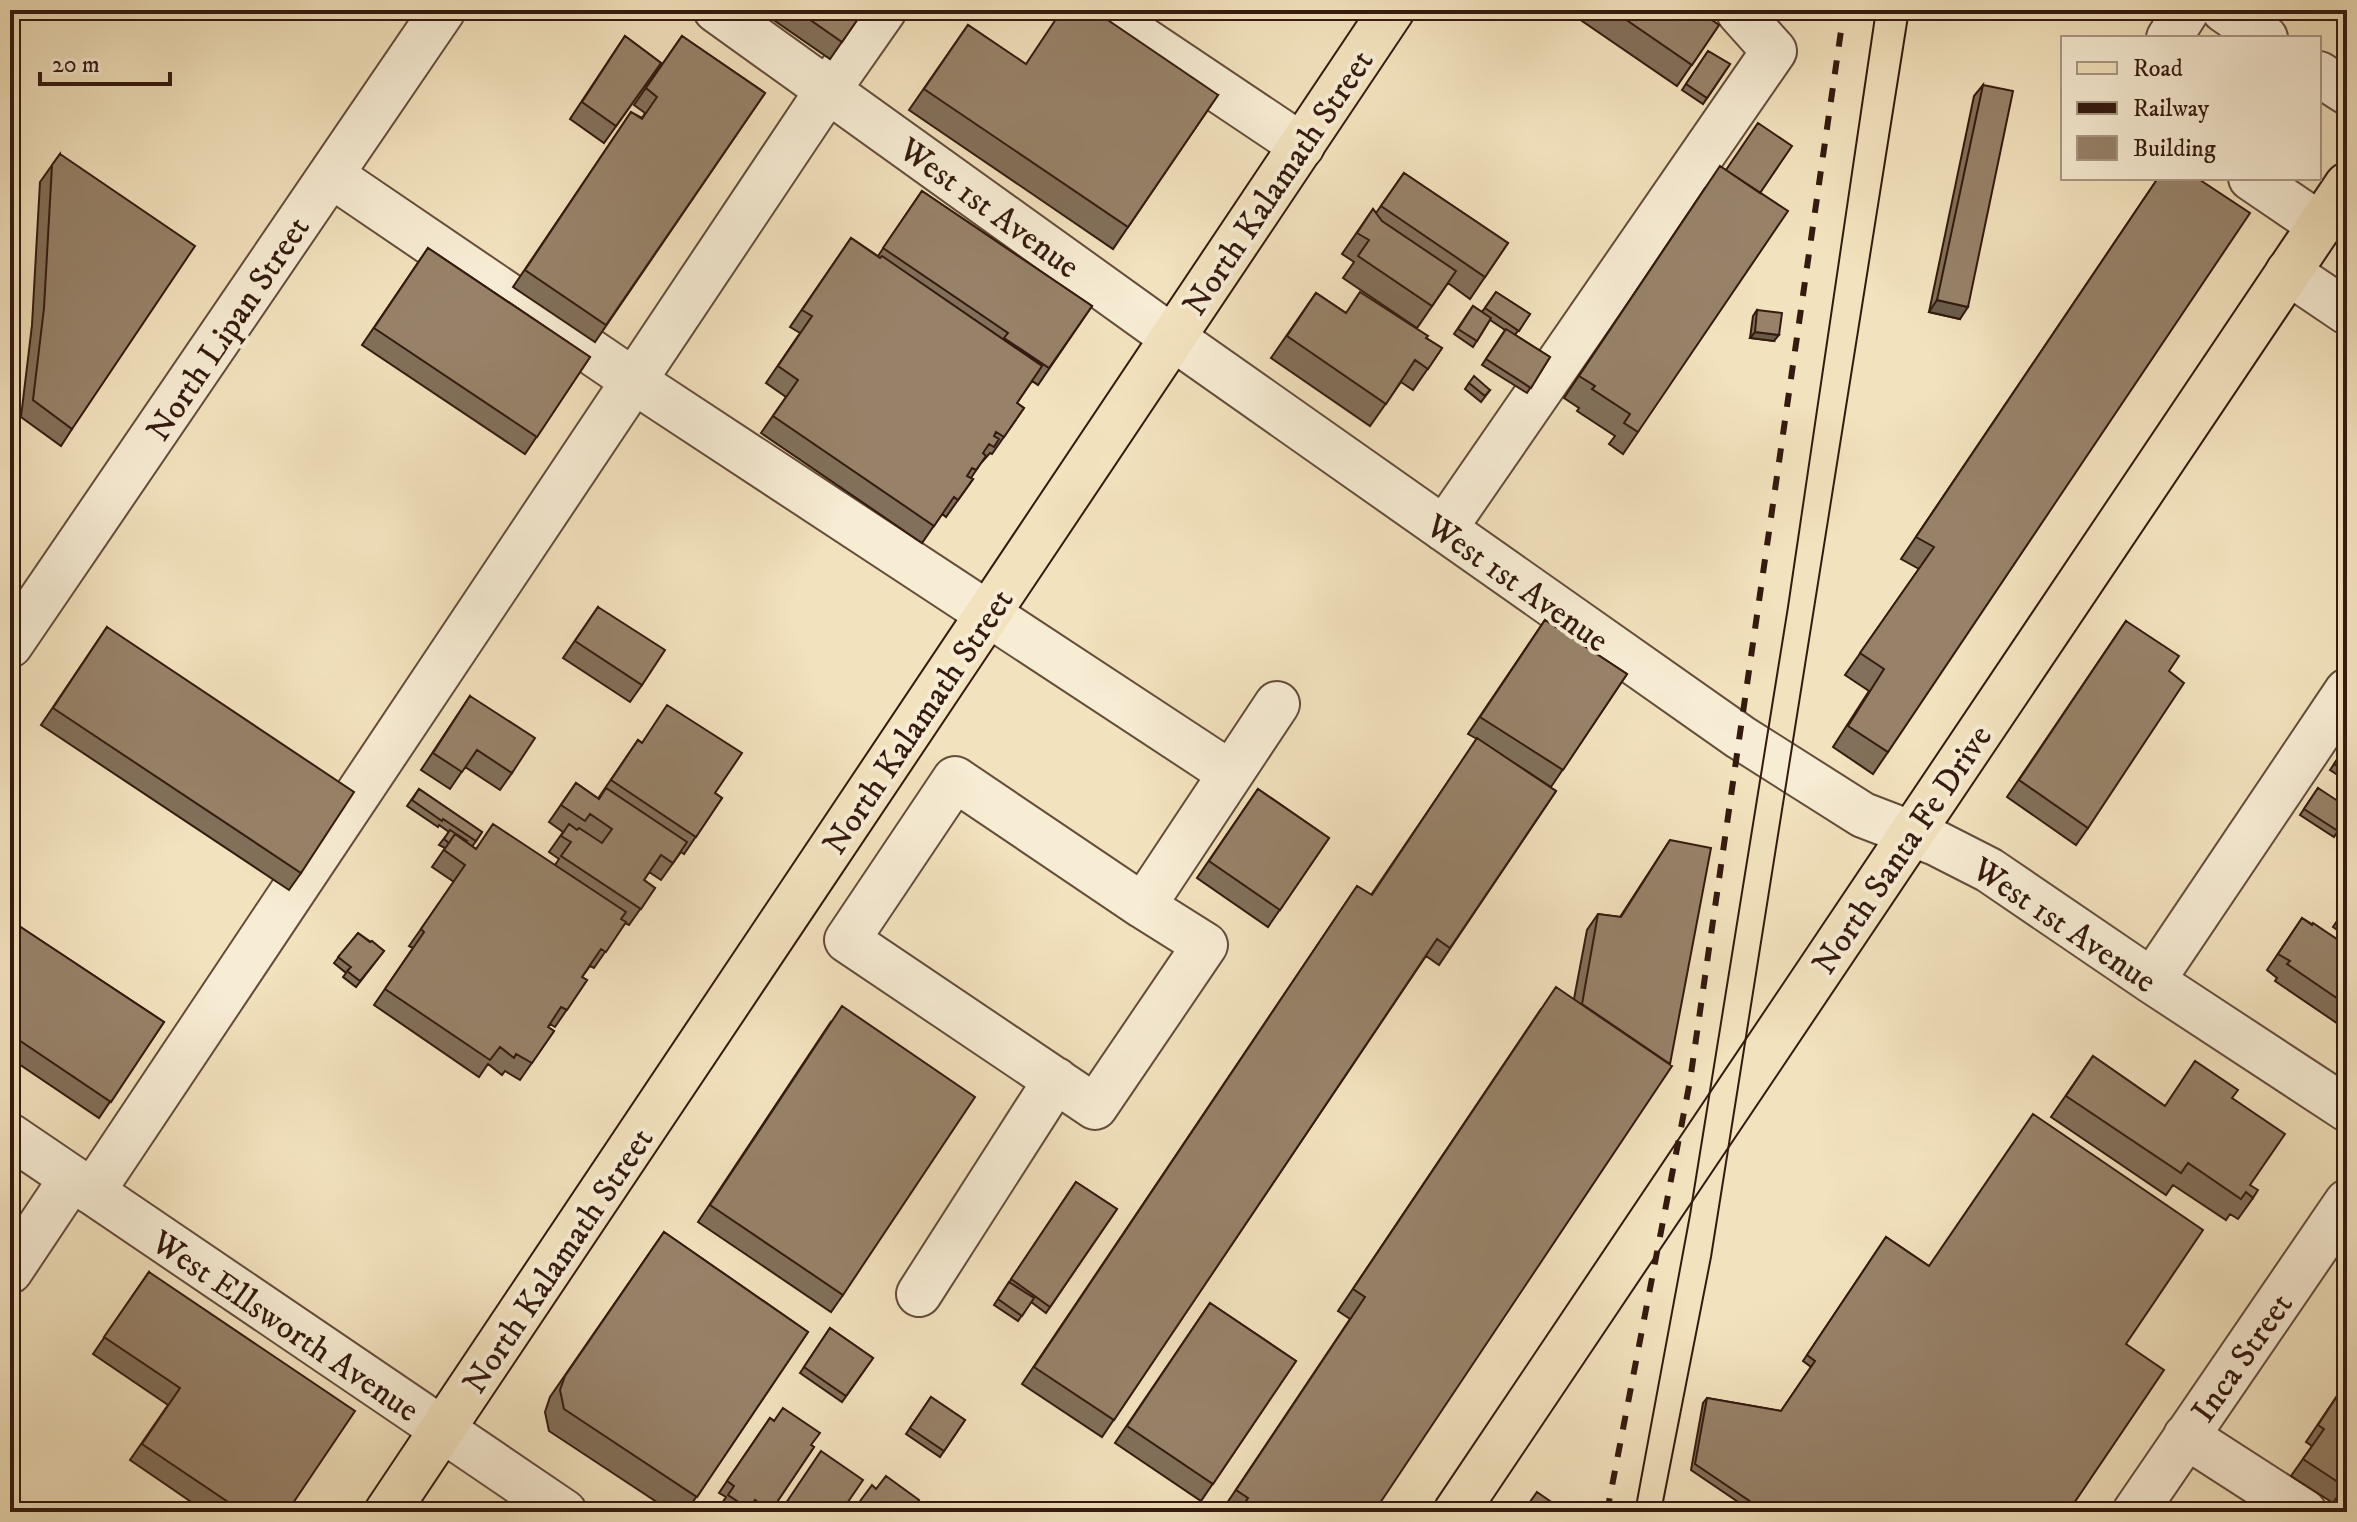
<svg xmlns="http://www.w3.org/2000/svg" width="2357" height="1522" viewBox="0 0 2357 1522" font-family="'IM FELL DW Pica',serif">
<style>
.lines{fill:none;stroke-linecap:round;stroke-linejoin:round}
.minor-casing{stroke:#644c3a;stroke-width:48}
.major-casing{stroke:#341a0f;stroke-width:48}
.minor{stroke:#f7ecd4;stroke-width:44}
.major{stroke:#f2e2bd;stroke-width:44}
.tram{stroke:#341a0f;stroke-width:2}
.rail{stroke:#341a0f;stroke-width:6;stroke-dasharray:14 14;stroke-linecap:butt}
.wall{fill:#82705a;stroke:#341a0f;stroke-width:2}
.shaded-wall{fill:#6a5b4a;stroke:#341a0f;stroke-width:2}
.building{fill:#978269;stroke:#341a0f;stroke-width:2}
.labels{text-anchor:middle;stroke-width:8;stroke-linejoin:round;paint-order:stroke}
.street-label{font-size:34px;fill:#341a0f;stroke:#f7ecd4}
</style>
<rect width="100%" height="100%" fill="#f2e2bd"/>
<filter id="stains"><feTurbulence type="fractalNoise" baseFrequency=".0025" numOctaves="4"/><feColorMatrix values="0 0 0 0 .2 0 0 0 0 .09 0 0 0 0 .02 0 0 0 .5 -.17"/></filter>
<radialGradient id="worn" r=".72"><stop offset=".6" stop-color="#630" stop-opacity="0"/><stop offset="1" stop-color="#630" stop-opacity=".3"/></radialGradient>
<g class="lines">
<g class="minor-casing">
<path id="minor" d="M716 10 1173 338 1740 737 1863 815 1936 843 1989 870 2152 981 2347 1109
M1099 10 1302 146
M2224 10 2265 38
M2169 38 2187 10
M2319 74 2347 92
M331 175 634 381 1230 773
M2251 178 2320 225
M2288 272 2347 312
M1444 529 1774 51 1739 12
M10 645 443 10
M1143 906 955 779 847 940 1095 1107 1205 945 1143 906 1277 704
M2152 981 2347 691
M10 1136 564 1512
M92 1192 828 90 884 10
M10 1271 72 1178
M919 1294 1056 1080
M2186 1436 2304 1512
M2135 1512 2347 1202"/>
</g>
<g class="major-casing">
<path id="major" d="M387 1512 1392 10
M1456 1512 2347 185"/>
</g>
<use href="#minor" class="minor"/>
<use href="#major" class="major"/>
<path class="tram" d="M1635 1512 1690 1215 1788 607 1876 10
M1661 1512 1711 1257 1909 10"/>
<path class="rail" d="M1607 1512 1690 1081 1844 10"/>
</g>
<path class="wall" d="M759 10H864L830 59Z
M1566 10H1697L1719 25 1677 86Z
M968 25 1025 64 1218 95 1113 249 909 110Z
M625 36 661 63 604 143 570 119Z
M682 36 765 93 595 342 513 287 631 112 642 118 645 113 634 105Z
M1708 51 1730 64 1703 104 1682 90Z
M1983 85 1960 319 1929 312 1974 96Z
M60 154 72 429 61 446 21 417 32 325 40 182Z
M1404 173 1508 243 1470 299 1448 283 1417 328 1343 278 1354 262 1342 254 1373 209 1376 213Z
M2158 178 1888 752 1873 774 1833 747 1869 691 1845 675 1919 569 1901 559Z
M1705 188 1760 193 1638 432 1623 454 1609 444 1615 436 1577 411 1579 408 1564 398Z
M922 191 1092 306 1038 385 1032 381 1017 403 1024 408 992 454 990 453 981 463 971 478 973 479 946 517 942 514 922 543 761 433 786 397 766 383 800 333 790 327 851 238 878 256Z
M428 248 590 357 525 454 362 345Z
M1496 292 1530 314 1515 335 1550 357 1527 393 1482 365 1505 330 1490 320 1473 347 1454 334 1473 306 1482 312Z
M1316 293 1346 313 1426 338 1442 348 1413 390 1401 382 1370 426 1271 358Z
M1757 310 1774 341 1750 338 1753 316Z
M1469 383 1490 390 1481 402 1465 389Z
M598 607 642 685 630 702 563 658Z
M1545 620 1627 674 1551 787 1514 763 1556 791 1439 965 1426 956 1102 1437 1022 1384 1357 886 1371 895 1477 739 1468 734Z
M2126 621 2169 671 2088 828 2076 845 2007 797Z
M107 627 301 873 289 890 41 725Z
M470 696 512 773 500 790 465 767 450 789 421 770Z
M638 740 722 798 684 854 681 852 661 880 649 872 644 880 655 888 629 925 625 923 594 968 590 966 582 977 587 980 555 1027 550 1024 548 1027 554 1031 520 1080 505 1071 502 1075 488 1064 479 1077 374 1005 413 948 409 946 454 882 432 867 445 848 439 845 449 832 439 825 438 827 407 806 419 789 482 832 472 847 476 849 555 865 559 859 549 852 563 832 549 822 576 783 599 799 600 797H599Z
M2347 745V781L2330 770Z
M2318 788 2347 817 2334 837 2300 815Z
M1258 789 1329 838 1268 927 1197 878Z
M1670 840 1374 1512H1221L1350 1319 1338 1311 1541 1009 1574 999 1587 930 1598 914 1620 917Z
M2347 906V1030L2275 981 2277 978 2267 970 2302 918 2342 942 2346 936 2333 927Z
M10 920 164 1022 99 1118 10 1058Z
M358 933 384 951 356 987 343 977 346 973 334 963Z
M830 1023 843 1295 831 1312 698 1222Z
M2093 1056 2165 1106 2232 1098 2253 1198 2238 1219 2230 1214 2226 1220 2173 1185 2166 1195 2051 1117Z
M1076 1182 1117 1209 1046 1313 1031 1302 1018 1321 994 1305Z
M664 1232 808 1332 686 1512H672L549 1431 545 1412 550 1397Z
M1886 1237 1929 1266 2126 1344 2068 1512H1753L1691 1470 1703 1403 1707 1398 1781 1411 1811 1367 1803 1361Z
M149 1272 287 1512H206L130 1460 168 1405 93 1354Z
M1210 1303 1296 1361 1201 1501 1115 1443Z
M830 1328 873 1358 842 1402 800 1373Z
M2347 1381V1482L2333 1503 2291 1476 2312 1446 2306 1442Z
M931 1397 965 1420 940 1457 906 1434Z
M770 1418 814 1447 770 1512H728L720 1506 726 1497 719 1493Z"/>
<path class="shaded-wall" d="M2333 10H2347V11L2330 14Z
M1937 300 1968 307 1960 319 1929 312Z
M1755 332 1779 335 1774 341 1750 338Z"/>
<path class="building" d="M796 10H864L842 42Z
M1062 10H1093L1218 95 1128 227 924 89 968 25 1026 64Z
M1612 10H1697L1719 25 1692 65Z
M625 36 661 63 616 126 582 102Z
M682 36 765 93 606 325 525 270 631 112 642 119 657 97 646 88Z
M1708 51 1730 64 1707 98 1686 84Z
M1983 85 2013 91 1968 307 1937 300Z
M1758 123 1792 146 1760 193 1726 170Z
M60 154 195 246 72 429 33 400 44 308 52 165Z
M1720 166 1788 211 1638 432 1624 423 1630 414 1592 389 1595 386 1579 376Z
M1404 173 1508 243 1485 277 1381 206Z
M2158 178H2197L2250 213 1888 752 1848 726 1884 669 1860 653 1934 547 1916 537Z
M922 191 1092 306 1049 368 1004 338 1008 333 883 248Z
M1373 209 1382 221 1456 271 1432 306 1358 256 1369 240 1357 233Z
M851 238 880 258 882 256 1042 366 1017 403 1024 408 1004 437 996 432 994 436 999 439 994 447 989 444 983 453 986 456 976 470 972 468 967 476 973 479 958 500 954 497 934 526 773 416 798 380 778 366 812 316 802 310Z
M428 248 590 357 537 437 374 328Z
M1360 292 1428 336 1426 338 1442 348 1428 369 1415 360 1386 404 1287 336 1316 293 1346 313Z
M1496 292 1530 314 1519 331 1485 308Z
M1473 306 1491 318 1477 341 1458 329Z
M1757 310 1782 313 1779 335 1755 332Z
M1506 329 1550 357 1531 388 1486 359Z
M1474 376 1490 390 1485 396 1469 383Z
M598 607 665 650 642 685 575 641Z
M1545 620 1627 674 1563 770 1480 717Z
M2126 621 2179 656 2169 671 2184 683 2088 828 2019 780Z
M107 627 354 792 301 873 53 708Z
M470 696 535 738 512 773 477 750 462 772 433 753Z
M667 705 742 753 715 793 722 798 696 837 611 780 638 740 642 743Z
M1477 738 1556 791 1450 948 1437 939 1114 1420 1034 1367 1357 886 1372 895Z
M2347 745V772L2334 764Z
M576 783 599 799 606 788 687 842 673 863 661 855 644 880 655 888 641 909 561 856 571 842 561 836 569 824 577 830 579 828 602 843 612 829 590 814 585 821 561 805Z
M2318 788 2347 807V817L2338 831 2304 809Z
M419 789 482 832 476 841 443 819 442 821 412 800Z
M1258 789 1329 838 1280 910 1209 861Z
M493 824 626 912 621 919 626 922 606 952 601 949 582 977 587 980 567 1010 561 1007 548 1027 554 1031 532 1063 516 1054 514 1058 500 1047 490 1060 385 989 424 932 421 929 465 865 444 850 455 834 476 849Z
M450 830 467 841 466 842 455 834 449 843 444 839Z
M1670 840 1711 848 1670 1064 1582 1004 1598 914 1621 917Z
M2302 918 2312 925 2313 923 2347 946V1005L2287 964 2290 961 2278 954Z
M10 920 164 1022 111 1102 10 1034Z
M358 933 370 942 372 941 384 951 360 981 347 971 351 967 338 957Z
M1556 987 1672 1066 1374 1512H1239L1248 1498 1236 1490 1365 1297 1353 1289Z
M842 1006 975 1097 843 1295 710 1205Z
M2093 1056 2165 1106 2195 1061 2238 1090 2232 1098 2285 1134 2250 1185 2258 1190 2253 1198 2246 1192 2241 1199 2188 1163 2181 1173 2066 1096Z
M2033 1114 2203 1230 2126 1344 2164 1370 2068 1512H1766L1695 1464 1707 1398 1781 1411 1815 1361 1807 1355 1886 1237 1929 1266Z
M1076 1182 1117 1209 1050 1307 1011 1279Z
M664 1232 808 1332 697 1497 564 1409 560 1390 565 1376Z
M149 1272 355 1411 287 1512H243L142 1444 180 1388 104 1337Z
M1009 1282 1034 1298 1022 1316 998 1299Z
M1210 1303 1296 1361 1213 1484 1127 1426Z
M830 1328 873 1358 846 1396 804 1367Z
M2347 1381V1482L2344 1486 2303 1459 2324 1429 2318 1425Z
M931 1397 965 1420 944 1451 910 1428Z
M783 1408 820 1433 811 1445 814 1447 771 1511 755 1500 749 1509 728 1495 734 1486 727 1481 770 1418 774 1421Z
M821 1451 863 1480 841 1512H780Z
M886 1476 919 1500 911 1512H852L872 1485 876 1489Z
M1537 1492 1560 1508 1557 1512H1523Z"/>
<g class="labels">
<g class="street-label">
<text transform="translate(1277 182) rotate(-56)" y="12">North Kalamath Street</text>
<text transform="translate(990 207) rotate(36)" y="12">West 1st Avenue</text>
<text transform="translate(227 328) rotate(-56)" y="12">North Lipan Street</text>
<text transform="translate(1518 582) rotate(35)" y="12">West 1st Avenue</text>
<text transform="translate(917 721) rotate(-56)" y="12">North Kalamath Street</text>
<text transform="translate(1901 849) rotate(-56)" y="12">North Santa Fe Drive</text>
<text transform="translate(2065 924) rotate(34)" y="12">West 1st Avenue</text>
<text transform="translate(557 1260) rotate(-56)" y="12">North Kalamath Street</text>
<text transform="translate(286 1325) rotate(34)" y="12">West Ellsworth Avenue</text>
<text transform="translate(2241 1357) rotate(-55)" y="12">Inca Street</text>
</g>
</g>
<rect width="2357" height="1522" fill="none" stroke="#f2e2bd" stroke-width="40"/>
<rect x="12" y="12" width="2333" height="1498" fill="none" stroke="#341a0f" stroke-width="4"/>
<rect x="20" y="20" width="2317" height="1482" fill="none" stroke="#341a0f" stroke-width="2"/>
<rect x="2061" y="36" width="260" height="144" fill="#f7ecd4" stroke="#a99885" stroke-width="2"/>
<rect x="2077" y="62" width="40" height="12" fill="#f2e2bd" stroke="#a99885" stroke-width="2"/>
<text x="2133" y="76" font-size="24" fill="#341a0f">Road</text>
<rect x="2077" y="102" width="40" height="12" fill="#341a0f" stroke="#a99885" stroke-width="2"/>
<text x="2133" y="116" font-size="24" fill="#341a0f">Railway</text>
<rect x="2077" y="136" width="40" height="24" fill="#978269" stroke="#a99885" stroke-width="2"/>
<text x="2133" y="156" font-size="24" fill="#341a0f">Building</text>
<path d="M40 72v12h130v-12" fill="none" stroke="#341a0f" stroke-width="4"/>
<text x="52" y="72" font-size="24" fill="#341a0f" stroke="#f7ecd4" stroke-width="6" paint-order="stroke">20 m</text>
<rect width="100%" height="100%" filter="url(#stains)"/>
<rect width="100%" height="100%" fill="url(#worn)"/>
</svg>
